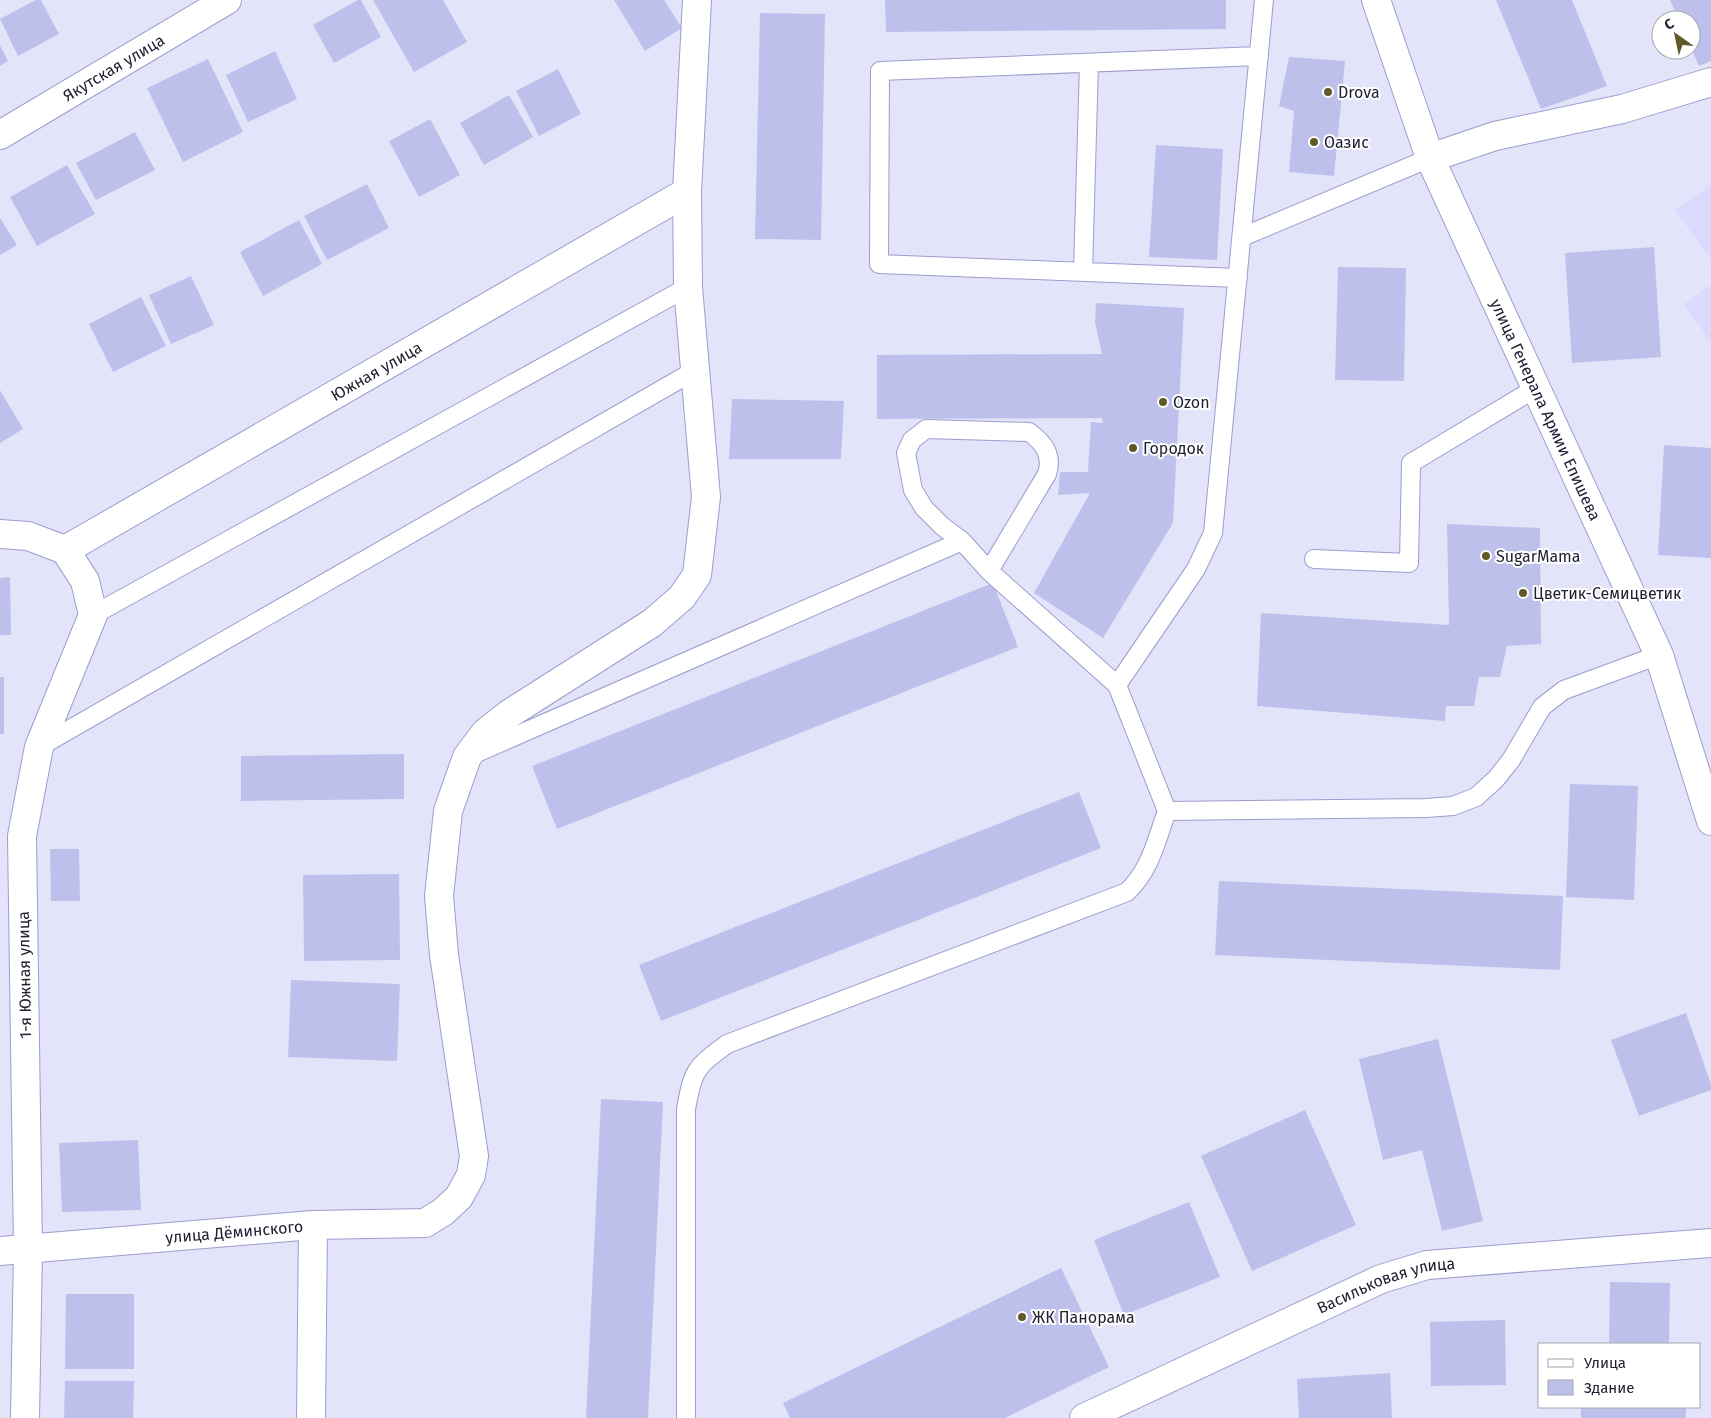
<svg xmlns="http://www.w3.org/2000/svg" width="1711" height="1418" viewBox="0 0 1711 1418" font-family="'Fira Sans',sans-serif">
<style>
.built{fill:#d9dafe}
.building{fill:#bec0ec}
.lines{fill:none;stroke-linecap:round;stroke-linejoin:round}
.service-casing{stroke:#9c9dce;stroke-width:20}
.minor-casing{stroke:#9c9dce;stroke-width:30}
.service{stroke:#fff;stroke-width:18}
.minor{stroke:#fff;stroke-width:28}
.poi-dot{fill:#5f5a27;stroke:#fff;stroke-width:2}
.labels{text-anchor:middle;stroke-width:4;stroke-linejoin:round;paint-order:stroke}
.street-label{font-size:16px;fill:#212134;stroke:#fff}
.poi-label{font-size:16px;fill:#212134;stroke:#fff;text-anchor:start}
</style>
<rect width="100%" height="100%" fill="#e3e4fa"/>
<path class="built" d="M1711 185V259L1675 210Z
M1711 285V342L1684 304Z"/>
<path class="building" d="M36 0H41L59 34 18 56 0 19Z
M358 0H361L381 37 334 63 313 25Z
M373 0H443L467 42 414 72Z
M614 0H664L682 28 645 51Z
M885 0H1226V29L886 32Z
M1496 0H1572L1607 86 1541 109Z
M1670 0H1711V61L1699 66 1691 48V20H1679Z
M760 13 825 14 821 240 755 239Z
M0 45 8 61 0 66Z
M275 51 297 99 248 122 226 75Z
M1289 57 1345 61 1334 176 1289 172 1294 111 1279 106Z
M208 59 243 132 183 162 147 88Z
M558 69 581 114 539 136 516 91Z
M509 95 533 137 484 165 460 123Z
M430 119 460 175 419 197 389 141Z
M135 132 155 170 96 200 76 163Z
M1156 145 1223 149 1217 260 1149 257Z
M67 165 95 214 37 246 10 197Z
M367 184 389 228 327 260 304 216Z
M0 218 17 245 0 255Z
M299 220 322 264 263 296 240 252Z
M1654 247 1661 357 1572 363 1565 253Z
M1338 267 1406 268 1404 381 1335 380Z
M191 276 214 325 171 344 149 295Z
M141 297 166 346 113 372 89 324Z
M1096 303 1184 308 1173 523 1103 638 1034 593 1090 493 1058 495 1060 472H1088L1091 422 1103 423 1102 418 877 419V355L1102 354 1095 322Z
M0 390 23 429 0 443Z
M732 399 844 401 841 459H729Z
M1664 445 1711 448V558L1658 555Z
M1447 524 1540 528 1541 644 1507 646 1500 677H1479L1474 706H1446L1445 721 1257 706 1261 613 1449 625Z
M10 577 11 635H0V578Z
M993 583 1018 647 557 829 532 766Z
M0 677H4V734H0Z
M404 754V799L241 801V756Z
M1570 784 1638 786 1634 900 1566 897Z
M1079 792 1101 848 661 1021 639 965Z
M50 849H79L80 901H51Z
M399 874 400 960 304 961 303 875Z
M1219 881 1563 896 1560 970 1215 955Z
M291 980 400 984 397 1061 288 1057Z
M1686 1013 1711 1084V1090L1639 1116 1611 1040Z
M1438 1039 1483 1221 1442 1231 1422 1150 1383 1160 1359 1059Z
M601 1099 663 1102 648 1418H586Z
M1305 1110 1356 1225 1252 1271 1201 1156Z
M138 1140 141 1210 62 1212 59 1143Z
M1189 1202 1220 1277 1124 1315 1094 1240Z
M1061 1268 1109 1367 1005 1418H790L783 1403Z
M1610 1282 1670 1283 1669 1344H1609Z
M66 1294H134V1369H65Z
M1505 1320 1506 1385 1431 1386 1430 1322Z
M1390 1373 1392 1418H1299L1297 1379Z
M65 1381H134L133 1418H64Z
M1581 1407H1686V1418H1581Z"/>
<g class="lines">
<g class="service-casing">
<path id="service" d="M1242 237 1430 158
M1083 272 1089 63
M1238 278 879 264 880 71 1259 56
M1314 559 1409 563 1411 463 1536 388
M989 571 1047 474C1053 455 1044 443 1029 432L926 429 912 440 906 453 913 490 924 508 942 526 962 541 989 571 1117 685 1196 569 1213 533 1264 0
M93 615 688 287
M1117 685 1167 811 1426 808 1453 806 1476 797 1496 779 1511 760 1542 707 1564 690 1659 655
M39 747 694 371
M472 755 962 541
M686 1418V1109C693 1069 696 1067 727 1044L1127 892C1151 869 1156 841 1167 811"/>
</g>
<g class="minor-casing">
<g id="minor">
<path id="s1" d="M1376 0 1430 158 1659 655 1711 821"/>
<path id="s2" d="M0 135 227 0"/>
<path d="M1430 158 1495 136 1622 109 1711 82"/>
<path d="M0 534 28 536 65 550"/>
<path id="s3" d="M65 550 687 192"/>
<path id="s4" d="M0 1251 313 1225 425 1223 443 1212 459 1197 471 1175 474 1156 444 955 439 896 448 811 467 757 485 733 509 714 652 623 682 597 697 575 706 497 688 287 687 192 697 0"/>
<path d="M25 1418 28 1250 22 836 39 747 93 615 85 581 65 550"/>
<path d="M311 1418 313 1225"/>
<path id="s5" d="M1084 1418 1381 1279 1427 1265 1711 1243"/>
</g>
</g>
<use href="#service" class="service"/>
<use href="#minor" class="minor"/>
</g>
<g class="poi-dot">
<circle cx="1328" cy="92" r="5"/>
<circle cx="1314" cy="142" r="5"/>
<circle cx="1163" cy="402" r="5"/>
<circle cx="1133" cy="448" r="5"/>
<circle cx="1486" cy="556" r="5"/>
<circle cx="1523" cy="593" r="5"/>
<circle cx="1022" cy="1317" r="5"/>
</g>
<g class="labels">
<g class="street-label">
<text dy="6" stroke="none"><textPath href="#s2" startOffset="132">Якутская улица</textPath></text>
<text dy="6" stroke="none"><textPath href="#s3" startOffset="359">Южная улица</textPath></text>
<text dy="6" stroke="none"><textPath href="#s1" startOffset="444">улица Генерала Армии Епишева</textPath></text>
<text transform="translate(24 975) rotate(-91)" y="6">1-я Южная улица</text>
<text dy="6" stroke="none"><textPath href="#s4" startOffset="235">улица Дёминского</textPath></text>
<text dy="6" stroke="none"><textPath href="#s5" startOffset="331">Васильковая улица</textPath></text>
</g>
<g class="poi-label">
<text x="1338" y="98">Drova</text>
<text x="1324" y="148">Оазис</text>
<text x="1173" y="408">Ozon</text>
<text x="1143" y="454">Городок</text>
<text x="1496" y="562">SugarMama</text>
<text x="1533" y="599">Цветик-Семицветик</text>
<text x="1032" y="1323">ЖК Панорама</text>
</g>
</g>
<rect x="1538" y="1343" width="162" height="65" fill="#ffffff" stroke="#a6a6ae"/>
<rect x="1548" y="1359" width="25" height="8" fill="#ffffff" stroke="#a6a6ae"/>
<text x="1584" y="1368" font-size="15" fill="#212134">Улица</text>
<rect x="1548" y="1380" width="25" height="15" fill="#bec0ec" stroke="#a6a6ae"/>
<text x="1584" y="1393" font-size="15" fill="#212134">Здание</text>
<g transform="translate(1676 35) rotate(327)"><circle r="24" fill="#ffffff" stroke="#a6a6ae"/>
<path d="M0-4L9 19L0 12L-9 19Z" fill="#5f5a27"/>
<text y="-8" font-size="14" font-weight="bold" text-anchor="middle" fill="#212134">С</text>
</g>
</svg>
